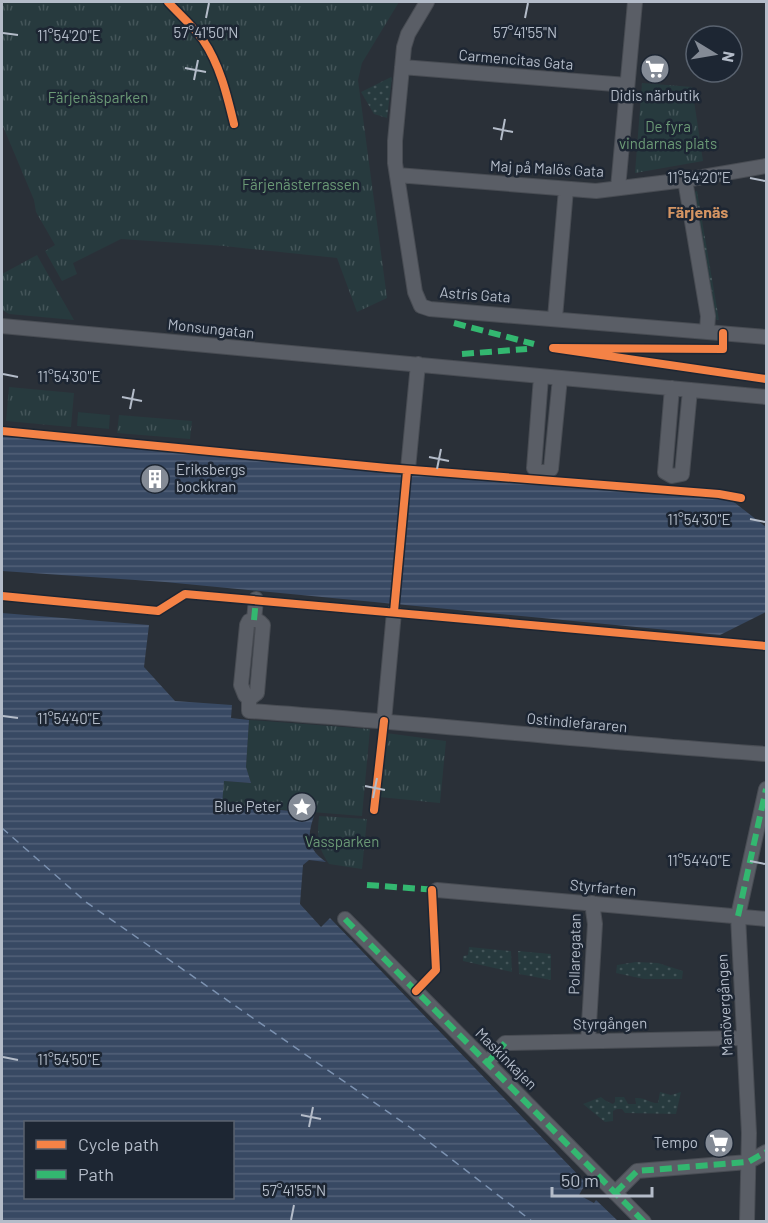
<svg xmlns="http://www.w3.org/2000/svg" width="768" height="1223" viewBox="0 0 768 1223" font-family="Barlow,sans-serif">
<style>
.grass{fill:url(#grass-dots)}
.park{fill:url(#park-tufts)}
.pitch{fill:#273a3e}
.water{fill:url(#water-rules);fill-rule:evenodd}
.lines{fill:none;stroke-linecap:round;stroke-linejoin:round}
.ferry{stroke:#7c92b1;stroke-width:1.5;stroke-dasharray:8 6;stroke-linecap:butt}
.street-casing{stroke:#484c53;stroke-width:16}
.street{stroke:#5a5e66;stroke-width:14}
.quiet{stroke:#33b770;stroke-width:6;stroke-dasharray:12 6;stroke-linecap:butt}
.cycleway-casing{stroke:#1d2633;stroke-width:11}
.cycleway{stroke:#f48246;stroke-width:8}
.ticks{fill:none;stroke:#b4bcc9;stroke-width:2}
.labels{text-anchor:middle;stroke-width:5;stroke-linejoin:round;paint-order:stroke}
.street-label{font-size:15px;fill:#b4bcc9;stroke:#1d2633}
.poi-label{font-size:15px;fill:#b4bcc9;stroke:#1d2633;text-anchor:end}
.park-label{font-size:15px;fill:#6b9a76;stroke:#1d2633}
.neighbourhood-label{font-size:16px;font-weight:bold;fill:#d59563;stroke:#1d2633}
.ticks-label{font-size:15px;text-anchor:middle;fill:#b4bcc9;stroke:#1d2633;stroke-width:5;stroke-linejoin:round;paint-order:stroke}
</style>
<defs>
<pattern id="grass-dots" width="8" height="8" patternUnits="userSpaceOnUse" patternTransform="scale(1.5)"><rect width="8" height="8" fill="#273a3e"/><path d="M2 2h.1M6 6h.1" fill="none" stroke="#445559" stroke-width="1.8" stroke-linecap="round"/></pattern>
<pattern id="park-tufts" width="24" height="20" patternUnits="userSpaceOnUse" patternTransform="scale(1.5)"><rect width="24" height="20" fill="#273a3e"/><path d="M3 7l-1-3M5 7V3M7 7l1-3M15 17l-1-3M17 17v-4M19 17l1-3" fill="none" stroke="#445559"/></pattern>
<pattern id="water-rules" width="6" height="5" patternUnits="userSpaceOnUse" patternTransform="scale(1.5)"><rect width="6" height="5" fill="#384963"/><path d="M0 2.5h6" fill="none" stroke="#526178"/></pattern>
</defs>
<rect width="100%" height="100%" fill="#2a3038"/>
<path class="grass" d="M391 77 392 78 387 118 374 114 361 92Z
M697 191 719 320 714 319 693 192Z
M469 947 511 951 512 972 463 961V956L468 955Z
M518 951 551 954V980L519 974Z
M636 962 658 963 683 971 682 979H644L616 973 617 965Z
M660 1092 671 1095 681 1092 676 1114 625 1113 622 1109H617L613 1111V1121L605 1122 583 1104 601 1097 606 1101 613 1104 615 1102V1097H624L628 1104H636L635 1098C645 1097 649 1103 658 1103Z"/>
<path class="park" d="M2 2H399L362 63 358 80 387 298 357 312 337 258 224 246 121 239 73 263 77 274 62 281 45 251 55 245 36 212 34 200 2 124Z
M642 83 692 87 703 161 635 173Z
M37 255 74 320 9 314 2 310V274Z
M9 387 74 393 71 427 6 421Z
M119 415 192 421 190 439 117 433Z
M249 720 370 729 362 816 221 805 224 781 251 783 246 767Z
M386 733 446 741 440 803 379 797Z
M319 816 367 819 362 869 329 864C317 846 317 837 319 816Z"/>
<path class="pitch" d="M78 412 110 415 109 429 77 426Z"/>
<path class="water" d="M2 435 420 474 730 499 766 527V612L720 635 165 582 2 571Z
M2 613 149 625 144 667 175 701 232 705 231 718 249 720 246 767 251 783 224 781 222 805 315 813C307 835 306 848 326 862L309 860 303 865 300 904 321 927 330 918 586 1183 579 1195 594 1203 596 1200 618 1221H2ZM26 1122H232V1198H26Z"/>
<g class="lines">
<path class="ferry" d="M2 828 86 902 411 1128 533 1222"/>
<g class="street-casing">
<path id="street" d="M427 2 408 34 404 47 395 141V163L415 292 421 306 430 309 766 337
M402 67 627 85
M397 175 596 191 685 180 766 166
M685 180 708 316 707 331
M618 188 635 2
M555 318 566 189
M2 326 766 397
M541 377 534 468C536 473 547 473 551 469L560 378
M672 388 665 472 672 476 682 474 690 390
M408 469 418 364
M254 620 256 599
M249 699 257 693 263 625C259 620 255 619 249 621L247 625 241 685 245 695 249 699V711C422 723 594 742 766 754
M384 721 394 612
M437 890 766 919
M345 919 644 1222
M588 1041 595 924 592 903
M487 1063 505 1043 743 1038
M615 1193 637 1171 748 1162 766 1152
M747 1222 749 1133 738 916 766 789"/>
</g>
<use href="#street" class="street"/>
<path class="quiet" d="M454 323 534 344
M462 354 527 349
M254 620 256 599
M367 885 437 890
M738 916 766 789
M345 919 644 1222
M487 1063 505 1043
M615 1193 637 1171 748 1162 766 1152"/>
<g class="cycleway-casing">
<path id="cycleway" d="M168 2C179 14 193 26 203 40 220 65 227 95 234 124
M723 333V349L553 348 766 379
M2 431 387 468 719 494 741 498
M2 596 158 611 185 594 766 646
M394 612 407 471
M374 810 384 721
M416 991 436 970 432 890"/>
</g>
<use href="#cycleway" class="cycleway"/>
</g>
<path class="ticks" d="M206 18 209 3M525 18 528 3M3 33 18 35M185 68 206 72M194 80 198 60M493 128 513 132M501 140 505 119M750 178 765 181M3 374 18 377M122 397 142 401M130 409 134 389M429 457 449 461M437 469 441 449M750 519 765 522M3 716 18 718M365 786 385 790M373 798 377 778M750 861 765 864M3 1057 18 1060M301 1115 321 1119M309 1127 313 1107M291 1220 294 1205"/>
<defs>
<g id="supermarket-disc" transform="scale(1.5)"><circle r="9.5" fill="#848b96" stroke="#1d2633"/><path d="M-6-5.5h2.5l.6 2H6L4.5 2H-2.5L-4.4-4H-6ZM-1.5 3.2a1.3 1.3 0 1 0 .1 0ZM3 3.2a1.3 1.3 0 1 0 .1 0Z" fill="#fff"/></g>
<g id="building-disc" transform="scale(1.5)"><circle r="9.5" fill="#848b96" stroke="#1d2633"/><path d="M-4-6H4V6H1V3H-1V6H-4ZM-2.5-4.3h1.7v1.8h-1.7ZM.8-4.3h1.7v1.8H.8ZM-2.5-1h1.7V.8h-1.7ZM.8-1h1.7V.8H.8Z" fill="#fff"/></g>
<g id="sight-disc" transform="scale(1.5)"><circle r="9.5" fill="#848b96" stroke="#1d2633"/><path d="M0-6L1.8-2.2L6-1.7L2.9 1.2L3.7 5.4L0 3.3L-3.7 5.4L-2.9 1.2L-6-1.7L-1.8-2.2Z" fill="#fff"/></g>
</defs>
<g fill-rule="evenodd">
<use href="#supermarket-disc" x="655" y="69"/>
<use href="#building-disc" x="155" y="479"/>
<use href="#sight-disc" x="302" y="807"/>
<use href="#supermarket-disc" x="719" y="1143"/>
</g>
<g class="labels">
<g class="street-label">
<text transform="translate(516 60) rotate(5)" y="5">Carmencitas Gata</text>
<text transform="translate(547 169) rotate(3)" y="5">Maj på Malös Gata</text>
<text transform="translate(475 295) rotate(4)" y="5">Astris Gata</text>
<text transform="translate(211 329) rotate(6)" y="5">Monsungatan</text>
<text transform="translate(577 723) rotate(5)" y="5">Ostindiefararen</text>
<text transform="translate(603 888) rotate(5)" y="5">Styrfarten</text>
<text transform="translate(575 954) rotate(-89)" y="5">Pollaregatan</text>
<text transform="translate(725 1005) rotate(-93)" y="5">Manövergången</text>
<text transform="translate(610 1024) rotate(-1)" y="5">Styrgången</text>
<text transform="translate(506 1059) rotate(45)" y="5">Maskinkajen</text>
</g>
<g class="poi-label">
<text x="655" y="101" text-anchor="middle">Didis närbutik</text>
<text x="176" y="475" text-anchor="start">Eriksbergs<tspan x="176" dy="17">bockkran</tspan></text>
<text x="281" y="812">Blue Peter</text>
<text x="698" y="1148">Tempo</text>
</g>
<g class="park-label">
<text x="98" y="103">Färjenäsparken</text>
<text x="668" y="132">De fyra<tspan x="668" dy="17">vindarnas plats</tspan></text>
<text x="301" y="190">Färjenästerrassen</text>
<text x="342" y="847">Vassparken</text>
</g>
<g class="neighbourhood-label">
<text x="698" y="218">Färjenäs</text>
</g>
</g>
<g class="ticks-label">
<text x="206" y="38">57°41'50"N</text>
<text x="525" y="38">57°41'55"N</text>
<text x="69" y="41">11°54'20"E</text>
<text x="699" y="183">11°54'20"E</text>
<text x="69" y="382">11°54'30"E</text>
<text x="699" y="525">11°54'30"E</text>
<text x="69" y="724">11°54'40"E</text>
<text x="699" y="866">11°54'40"E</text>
<text x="69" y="1065">11°54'50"E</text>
<text x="294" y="1196">57°41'55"N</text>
</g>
<rect width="768" height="1223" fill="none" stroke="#b4bcc9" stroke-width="6"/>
<rect x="24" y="1121" width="210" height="78" fill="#1d2633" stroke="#59626f" stroke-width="1.5"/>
<rect x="36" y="1140" width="30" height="9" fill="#f48246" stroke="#59626f" stroke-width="1.5"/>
<text x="78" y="1151" font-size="18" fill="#b4bcc9">Cycle path</text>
<rect x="36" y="1170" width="30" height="9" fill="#33b770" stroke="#59626f" stroke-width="1.5"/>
<text x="78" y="1181" font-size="18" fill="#b4bcc9">Path</text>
<g transform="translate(714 54) rotate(101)"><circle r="28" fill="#1d2633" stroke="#59626f" stroke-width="1.5"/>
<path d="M0-4.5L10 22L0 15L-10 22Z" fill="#848b96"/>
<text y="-9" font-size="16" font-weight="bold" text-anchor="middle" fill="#b4bcc9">N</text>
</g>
<path d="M552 1187v9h100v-9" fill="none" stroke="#b4bcc9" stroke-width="3"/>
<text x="561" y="1187" font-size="18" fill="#b4bcc9" stroke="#1d2633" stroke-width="4.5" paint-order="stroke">50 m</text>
</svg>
